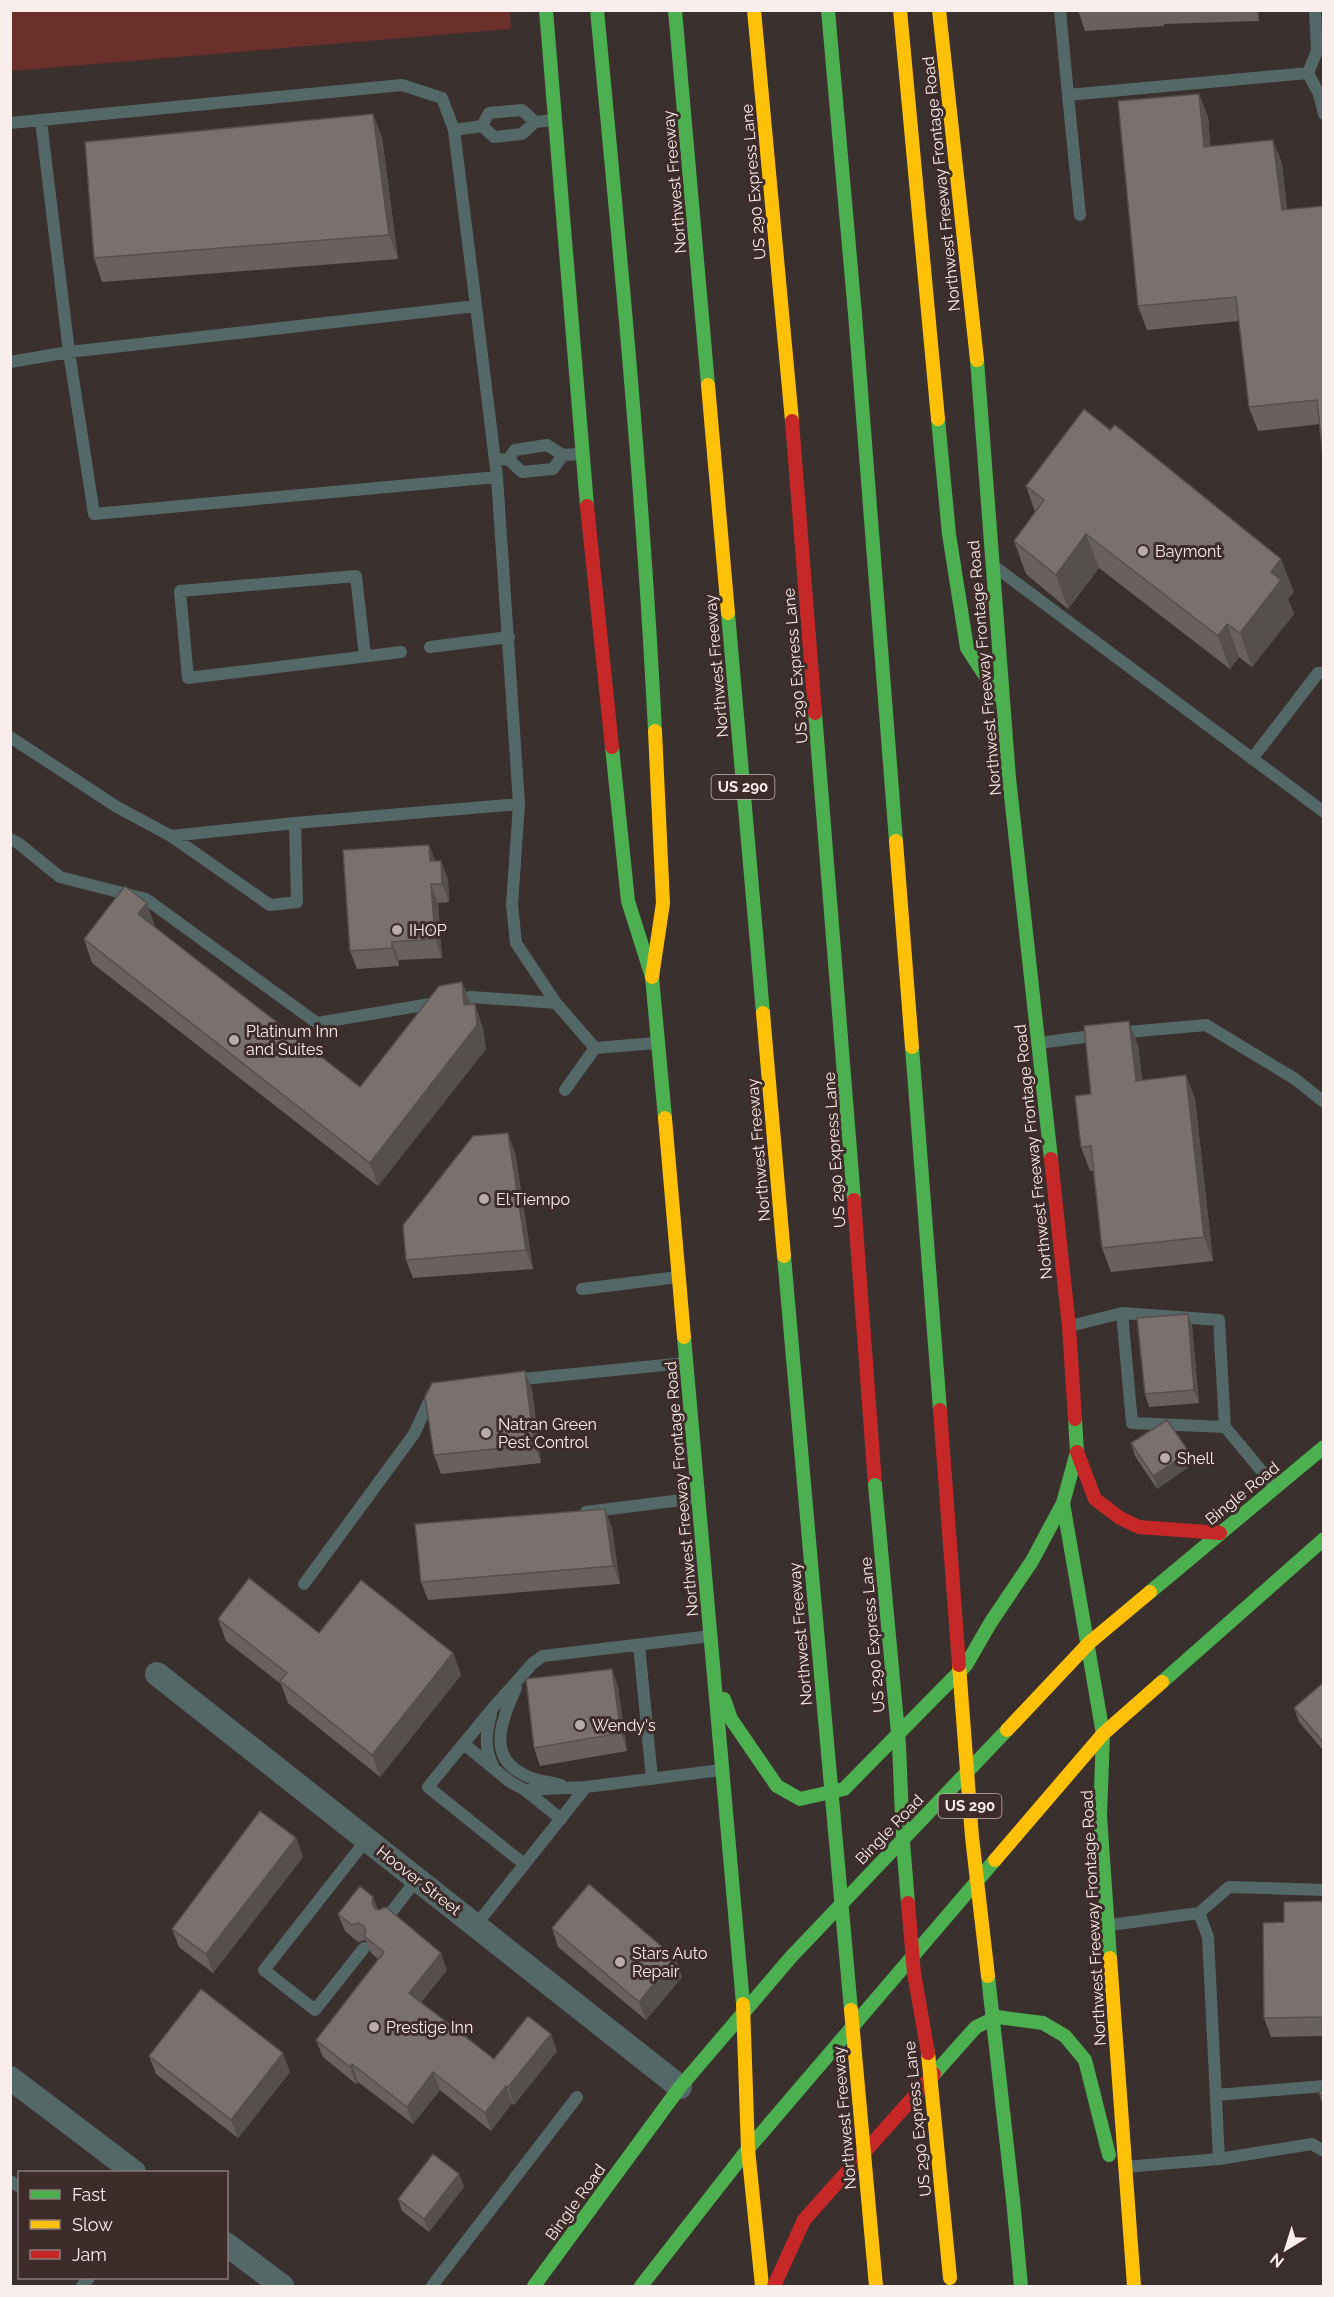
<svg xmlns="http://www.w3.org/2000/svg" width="1334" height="2297" viewBox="0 0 1334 2297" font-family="Raleway,sans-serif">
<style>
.green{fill:#6b302c}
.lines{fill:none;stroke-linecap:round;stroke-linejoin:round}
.lane{stroke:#546868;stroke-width:12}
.street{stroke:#546868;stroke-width:24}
.fast{stroke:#4caf50;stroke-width:14}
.slow{stroke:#ffc107;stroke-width:14}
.jam{stroke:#c62828;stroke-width:14}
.fast-bridge{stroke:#4caf50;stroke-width:14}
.slow-bridge{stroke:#ffc107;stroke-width:14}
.jam-bridge{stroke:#c62828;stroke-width:14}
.wall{fill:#69615f}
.shaded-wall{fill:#554f4e}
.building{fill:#7a716f;stroke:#554f4e;stroke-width:1.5}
.poi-dot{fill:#b7acaa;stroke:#3e2c2a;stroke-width:2}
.labels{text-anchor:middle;stroke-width:6;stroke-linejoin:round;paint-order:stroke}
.shield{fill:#3e2c2a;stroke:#c2b4b2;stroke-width:1.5}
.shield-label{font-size:15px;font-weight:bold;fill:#faeeec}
.street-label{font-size:16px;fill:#faeeec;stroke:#3e2c2a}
.poi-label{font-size:16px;fill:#faeeec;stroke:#3e2c2a;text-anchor:start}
</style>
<rect width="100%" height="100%" fill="#3a302e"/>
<path class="green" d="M11 10H510L511 29 11 71Z"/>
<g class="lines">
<path class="lane" d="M1060 10 1068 95 1308 73 1317 51 1315 10
M1308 73 1319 94 1324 114
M1068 95 1080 215
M10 123 402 85 442 98 454 130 482 126 494 137 522 134 535 122 554 120
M482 126 489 113 522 110 535 122
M454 130 476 306
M10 362 69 352 476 306 497 477 94 514 69 352 41 121
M508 459 522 472 553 469 563 455
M496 460 508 459 515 450 547 445 563 455 580 454
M497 477 519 804 512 905 516 943 556 1003 595 1048
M998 569 1324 812
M430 647 509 637
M365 656 356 576 180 591 188 678 401 652
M10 737 117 807 171 836 295 823 519 804
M1252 759 1318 673H1324
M171 836 270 905 297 902 295 823
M10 839 18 843 60 877 146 899 317 1023 472 997 556 1003
M1117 1033 1206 1025 1295 1079 1324 1102
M1039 1043 1099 1035
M565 1090 595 1048 656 1043
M582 1289 678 1277
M1122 1313 1219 1320 1225 1427
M1070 1326 1122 1313 1132 1423 1225 1427 1275 1487
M513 1380 685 1363
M586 1512 697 1498
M304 1584 414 1434 433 1393
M639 1645 652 1779
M516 1688C502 1720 484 1759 529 1777 539 1781 551 1782 561 1785
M491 1714C486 1733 484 1748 493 1766
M464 1744 510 1782 525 1790 561 1819
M525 1790 586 1787 721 1770
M524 1864 428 1787 492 1709 533 1663 543 1656 711 1636
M1199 1913 1229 1887 1324 1890
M386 1919 417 1879
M476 1925 586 1787
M1110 1925 1199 1913 1208 1937 1219 2159
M364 1948 315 2010 264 1970 367 1839
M1216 2095 1324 2086
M1125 2167 1219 2159 1312 2144 1324 2151
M10 2181 20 2187
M82 2286 89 2278
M432 2286 577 2097"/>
<path class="street" d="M157 1674 680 2087
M10 2078 134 2172
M226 2244 282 2286"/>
<path class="fast" d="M546 10 587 506
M597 10C620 250 643 490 655 731
M675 10 708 385
M828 10 855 314 896 841
M977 360 1009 778 1051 1159
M938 419 949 534 967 648 1003 703
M728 613 763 1013
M815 713 854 1200
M612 747 628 901 652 977 665 1118
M912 1047 940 1410
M784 1256 811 1563
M684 1337 743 2004
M1075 1419 1077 1452 1063 1503 1103 1734 1100 1816 1110 1958
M1150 1592 1324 1447
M1162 1682 1324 1539
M724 1699 731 1719 777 1786 800 1799 844 1789 966 1665 991 1622 1032 1561 1063 1503
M934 2074 976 2027 997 2017 1043 2023 1065 2036 1085 2060 1109 2155
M1013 2200 1021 2286
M534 2286 680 2087 791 1957 1007 1730
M641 2286 748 2149 995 1860"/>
<path class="slow" d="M754 10 792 421
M900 10 938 419
M939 10 977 360
M708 385 728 613
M896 841 912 1047
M652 977 663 903 655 731
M763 1013 784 1256
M665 1118 684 1337
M1007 1730 1089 1643 1150 1592
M995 1860 1103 1734 1162 1682
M1110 1958 1134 2286
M743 2004 748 2149 762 2286"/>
<path class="jam" d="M792 421 815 713
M587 506 612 747
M1051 1159 1069 1327 1075 1419
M854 1200 875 1485
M1077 1452 1095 1499 1120 1518 1139 1527 1220 1533
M774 2286 804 2220 934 2074"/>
<path class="fast-bridge" d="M875 1485 899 1744 903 1842 908 1903
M811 1563 851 2010
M988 1976 1013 2200"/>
<path class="slow-bridge" d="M959 1665 972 1837 988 1976
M851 2010 876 2286
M928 2053 950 2278"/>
<path class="jam-bridge" d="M940 1410 959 1665
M908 1903 914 1973 928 2053"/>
</g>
<path class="wall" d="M1078 10H1259V21L1164 24V26L1085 31Z
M1199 94 1208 117 1210 147 1282 163 1287 210 1323 206 1320 424 1258 431 1249 407 1239 321 1147 330 1138 306Z
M373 114 382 138 398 259 102 282 94 258Z
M1110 430 1294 592 1288 599 1294 614 1252 667 1239 657 1230 669 1099 568 1068 609 1026 574 1014 541 1035 512 1026 486Z
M429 845 435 861H441L448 880 449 902 438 903 442 958 399 960V966L357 969 350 951Z
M155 926V927L360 1087 462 982 471 1004 483 1028 486 1049 378 1186 92 963 84 939Z
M1138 1045 1142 1081 1186 1075 1195 1099 1213 1261 1111 1272 1102 1248 1093 1171H1090L1081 1147 1091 1094Z
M515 1152 533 1269 413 1278 406 1260Z
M1192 1326 1199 1403 1149 1407 1145 1394Z
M532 1389 541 1463 441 1474 434 1455Z
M1131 1443 1189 1452 1193 1464 1157 1489 1135 1456Z
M612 1528 620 1584 428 1600 421 1582Z
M218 1619 319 1633 453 1653 461 1675 380 1777 288 1703 281 1684 226 1641Z
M612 1669 618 1687 627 1751 540 1766 534 1748Z
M1323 1683V1750L1299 1722 1294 1708Z
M296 1838 303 1857 213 1973 179 1947 172 1929Z
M1323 1901V2036L1271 2037 1264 2018 1284 1922Z
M378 1909 447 1970 421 2002 494 2059 557 2051 514 2105 512 2103 491 2131 440 2090 413 2124 358 2082 356 2084 323 2057 316 2040 379 1960 371 1953 366 1941 365 1940 358 1942 345 1931 338 1914Z
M552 1928 675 1958 682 1977 646 2020 558 1947Z
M149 2056 290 2072 238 2138 156 2074Z
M1323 2088V2106L1319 2093Z
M459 2174 464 2187 429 2232 402 2211 398 2199Z"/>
<path class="shaded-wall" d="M1256 10H1259V21Z
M1199 94 1208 117 1213 171 1204 147Z
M373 114 382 138 398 259 389 235Z
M1273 140 1282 163 1290 234 1282 210Z
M1086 534 1099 568 1068 609 1056 575Z
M1281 559 1294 592 1288 599 1294 614 1252 667 1240 633 1271 572Z
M1227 624 1239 657 1230 669 1218 636Z
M429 845 436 863 430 861Z
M441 861 448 880 449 902 442 884Z
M431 884 438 903 442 958 435 939Z
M147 903 155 926 146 938 138 914Z
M392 942 399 960V966L392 948Z
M462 982 471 1006 464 1005Z
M475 1004 483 1028 486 1049 378 1186 370 1163Z
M1129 1021 1138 1045 1145 1105 1136 1081Z
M1186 1075 1195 1099 1213 1261 1204 1237Z
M508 1133 515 1152 533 1269 526 1250Z
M1188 1314 1192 1326 1199 1403 1194 1390Z
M525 1371 532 1389 541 1463 534 1445Z
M1189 1452 1193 1464 1157 1489 1153 1476Z
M605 1509 612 1528 620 1584 613 1566Z
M453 1653 461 1675 380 1777 372 1755Z
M612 1669 618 1687 627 1751 621 1733Z
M296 1838 303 1857 213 1973 206 1954Z
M373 1897 380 1914 378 1918 372 1901Z
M441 1953 447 1970 415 2010 409 1993Z
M675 1958 682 1977 646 2020 639 2002Z
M551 2034 557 2051 514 2105 508 2087Z
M283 2053 290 2072 238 2138 231 2120Z
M352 2064 358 2082 356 2084 350 2067Z
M433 2072 440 2090 413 2124 407 2107Z
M506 2086 512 2103 491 2131 485 2113Z
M459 2174 464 2187 429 2232 424 2219Z"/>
<path class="building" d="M1199 94 1204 147 1273 140 1282 210 1323 206V457L1317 400 1249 407 1236 297 1138 306 1118 101Z
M373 114 389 235 94 258 85 142Z
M1084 409 1110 430 1115 425 1281 559 1271 572 1281 580 1240 633 1227 624 1218 636 1086 534 1056 575 1014 541 1044 500 1026 486Z
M429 845 430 861H441L442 884H431L435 939 392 942V948L350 951 343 850Z
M125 886 147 903 138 914 360 1087 439 986 462 982 464 1005 475 1004 477 1025 370 1163 84 939Z
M1129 1021 1136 1081 1186 1075 1204 1237 1102 1248 1091 1146 1081 1147 1075 1096 1091 1094 1084 1026Z
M508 1133 526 1250 406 1260 403 1225 473 1136Z
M1188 1314 1194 1390 1145 1394 1137 1318Z
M525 1371 534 1445 434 1455 425 1397 432 1383Z
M1167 1420 1189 1452 1153 1476 1131 1443Z
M605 1509 613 1566 421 1582 415 1524Z
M249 1578 319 1633 361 1580 453 1653 372 1755 280 1681 287 1673 218 1619Z
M612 1669 621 1733 534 1748 526 1679Z
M1323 1683V1742L1294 1708Z
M260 1811 296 1838 206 1954 172 1929Z
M589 1884 675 1958 639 2002 552 1928Z
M360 1886 373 1897 372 1901 374 1908 379 1910 386 1907 441 1953 409 1993 494 2059 528 2016 551 2034 508 2087 506 2086 485 2113 433 2072 407 2107 352 2064 350 2067 316 2040 384 1952 364 1936 366 1931 363 1925 358 1923 352 1925 338 1914Z
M1323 1901V2017L1264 2018 1263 1923 1284 1922V1902Z
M201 1989 283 2053 231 2120 149 2056Z
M1323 2088V2097L1319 2093Z
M433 2154 459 2174 424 2219 398 2199Z"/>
<g class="poi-dot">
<circle cx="1143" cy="551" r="6"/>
<circle cx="397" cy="930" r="6"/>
<circle cx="234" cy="1040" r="6"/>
<circle cx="484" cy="1199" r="6"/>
<circle cx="486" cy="1433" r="6"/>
<circle cx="1165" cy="1458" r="6"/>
<circle cx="580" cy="1725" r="6"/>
<circle cx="620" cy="1962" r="6"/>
<circle cx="374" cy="2027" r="6"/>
</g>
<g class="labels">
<g class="shield">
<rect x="711.5" y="775" width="63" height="24" rx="4.5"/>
<rect x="938.5" y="1794" width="63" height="24" rx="4.5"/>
</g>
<g class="shield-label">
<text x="743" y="792">US 290</text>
<text x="970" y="1811">US 290</text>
</g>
<g class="street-label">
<text transform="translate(674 182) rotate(-95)" y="6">Northwest Freeway</text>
<text transform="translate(753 182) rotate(-95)" y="6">US 290 Express Lane</text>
<text transform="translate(941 184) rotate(-96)" y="6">Northwest Freeway Frontage Road</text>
<text transform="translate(716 666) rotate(-95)" y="6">Northwest Freeway</text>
<text transform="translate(795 666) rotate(-95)" y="6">US 290 Express Lane</text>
<text transform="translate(984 668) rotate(-95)" y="6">Northwest Freeway Frontage Road</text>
<text transform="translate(758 1150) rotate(-95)" y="6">Northwest Freeway</text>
<text transform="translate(834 1150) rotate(-94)" y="6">US 290 Express Lane</text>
<text transform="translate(1033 1152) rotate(-96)" y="6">Northwest Freeway Frontage Road</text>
<text transform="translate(681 1489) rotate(-95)" y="6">Northwest Freeway Frontage Road</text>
<text transform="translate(1242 1493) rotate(-39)" y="6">Bingle Road</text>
<text transform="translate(800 1634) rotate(-95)" y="6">Northwest Freeway</text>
<text transform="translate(872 1635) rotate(-95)" y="6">US 290 Express Lane</text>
<text transform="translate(889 1829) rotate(-46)" y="6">Bingle Road</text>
<text transform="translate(419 1880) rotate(38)" y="6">Hoover Street</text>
<text transform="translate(1093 1918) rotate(-93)" y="6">Northwest Freeway Frontage Road</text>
<text transform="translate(844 2118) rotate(-95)" y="6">Northwest Freeway</text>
<text transform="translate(917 2119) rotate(-96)" y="6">US 290 Express Lane</text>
<text transform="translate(575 2202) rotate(-54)" y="6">Bingle Road</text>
</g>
<g class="poi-label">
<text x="1155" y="557">Baymont</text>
<text x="409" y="936">IHOP</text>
<text x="246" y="1037">Platinum Inn<tspan x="246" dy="18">and Suites</tspan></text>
<text x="496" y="1205">El Tiempo</text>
<text x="498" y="1430">Natran Green<tspan x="498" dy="18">Pest Control</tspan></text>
<text x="1177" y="1464">Shell</text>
<text x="592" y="1731">Wendy's</text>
<text x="632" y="1959">Stars Auto<tspan x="632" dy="18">Repair</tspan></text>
<text x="386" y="2033">Prestige Inn</text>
</g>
</g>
<rect width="1334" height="2297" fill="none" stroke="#faeeec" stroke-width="24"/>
<rect x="18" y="2171" width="210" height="108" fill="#3e2c2a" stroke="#897a78" stroke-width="1.5"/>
<rect x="30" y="2190" width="30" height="9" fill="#4caf50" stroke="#897a78" stroke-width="1.5"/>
<text x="72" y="2201" font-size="18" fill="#faeeec">Fast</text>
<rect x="30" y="2220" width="30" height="9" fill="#ffc107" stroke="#897a78" stroke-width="1.5"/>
<text x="72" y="2231" font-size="18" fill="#faeeec">Slow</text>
<rect x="30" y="2250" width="30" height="9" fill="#c62828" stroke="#897a78" stroke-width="1.5"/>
<text x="72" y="2261" font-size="18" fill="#faeeec">Jam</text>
<g transform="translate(1286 2249) rotate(218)" stroke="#3e2c2a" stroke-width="4.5" paint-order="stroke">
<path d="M0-4.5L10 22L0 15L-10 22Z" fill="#faeeec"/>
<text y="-9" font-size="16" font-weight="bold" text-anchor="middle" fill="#faeeec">N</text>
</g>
</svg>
